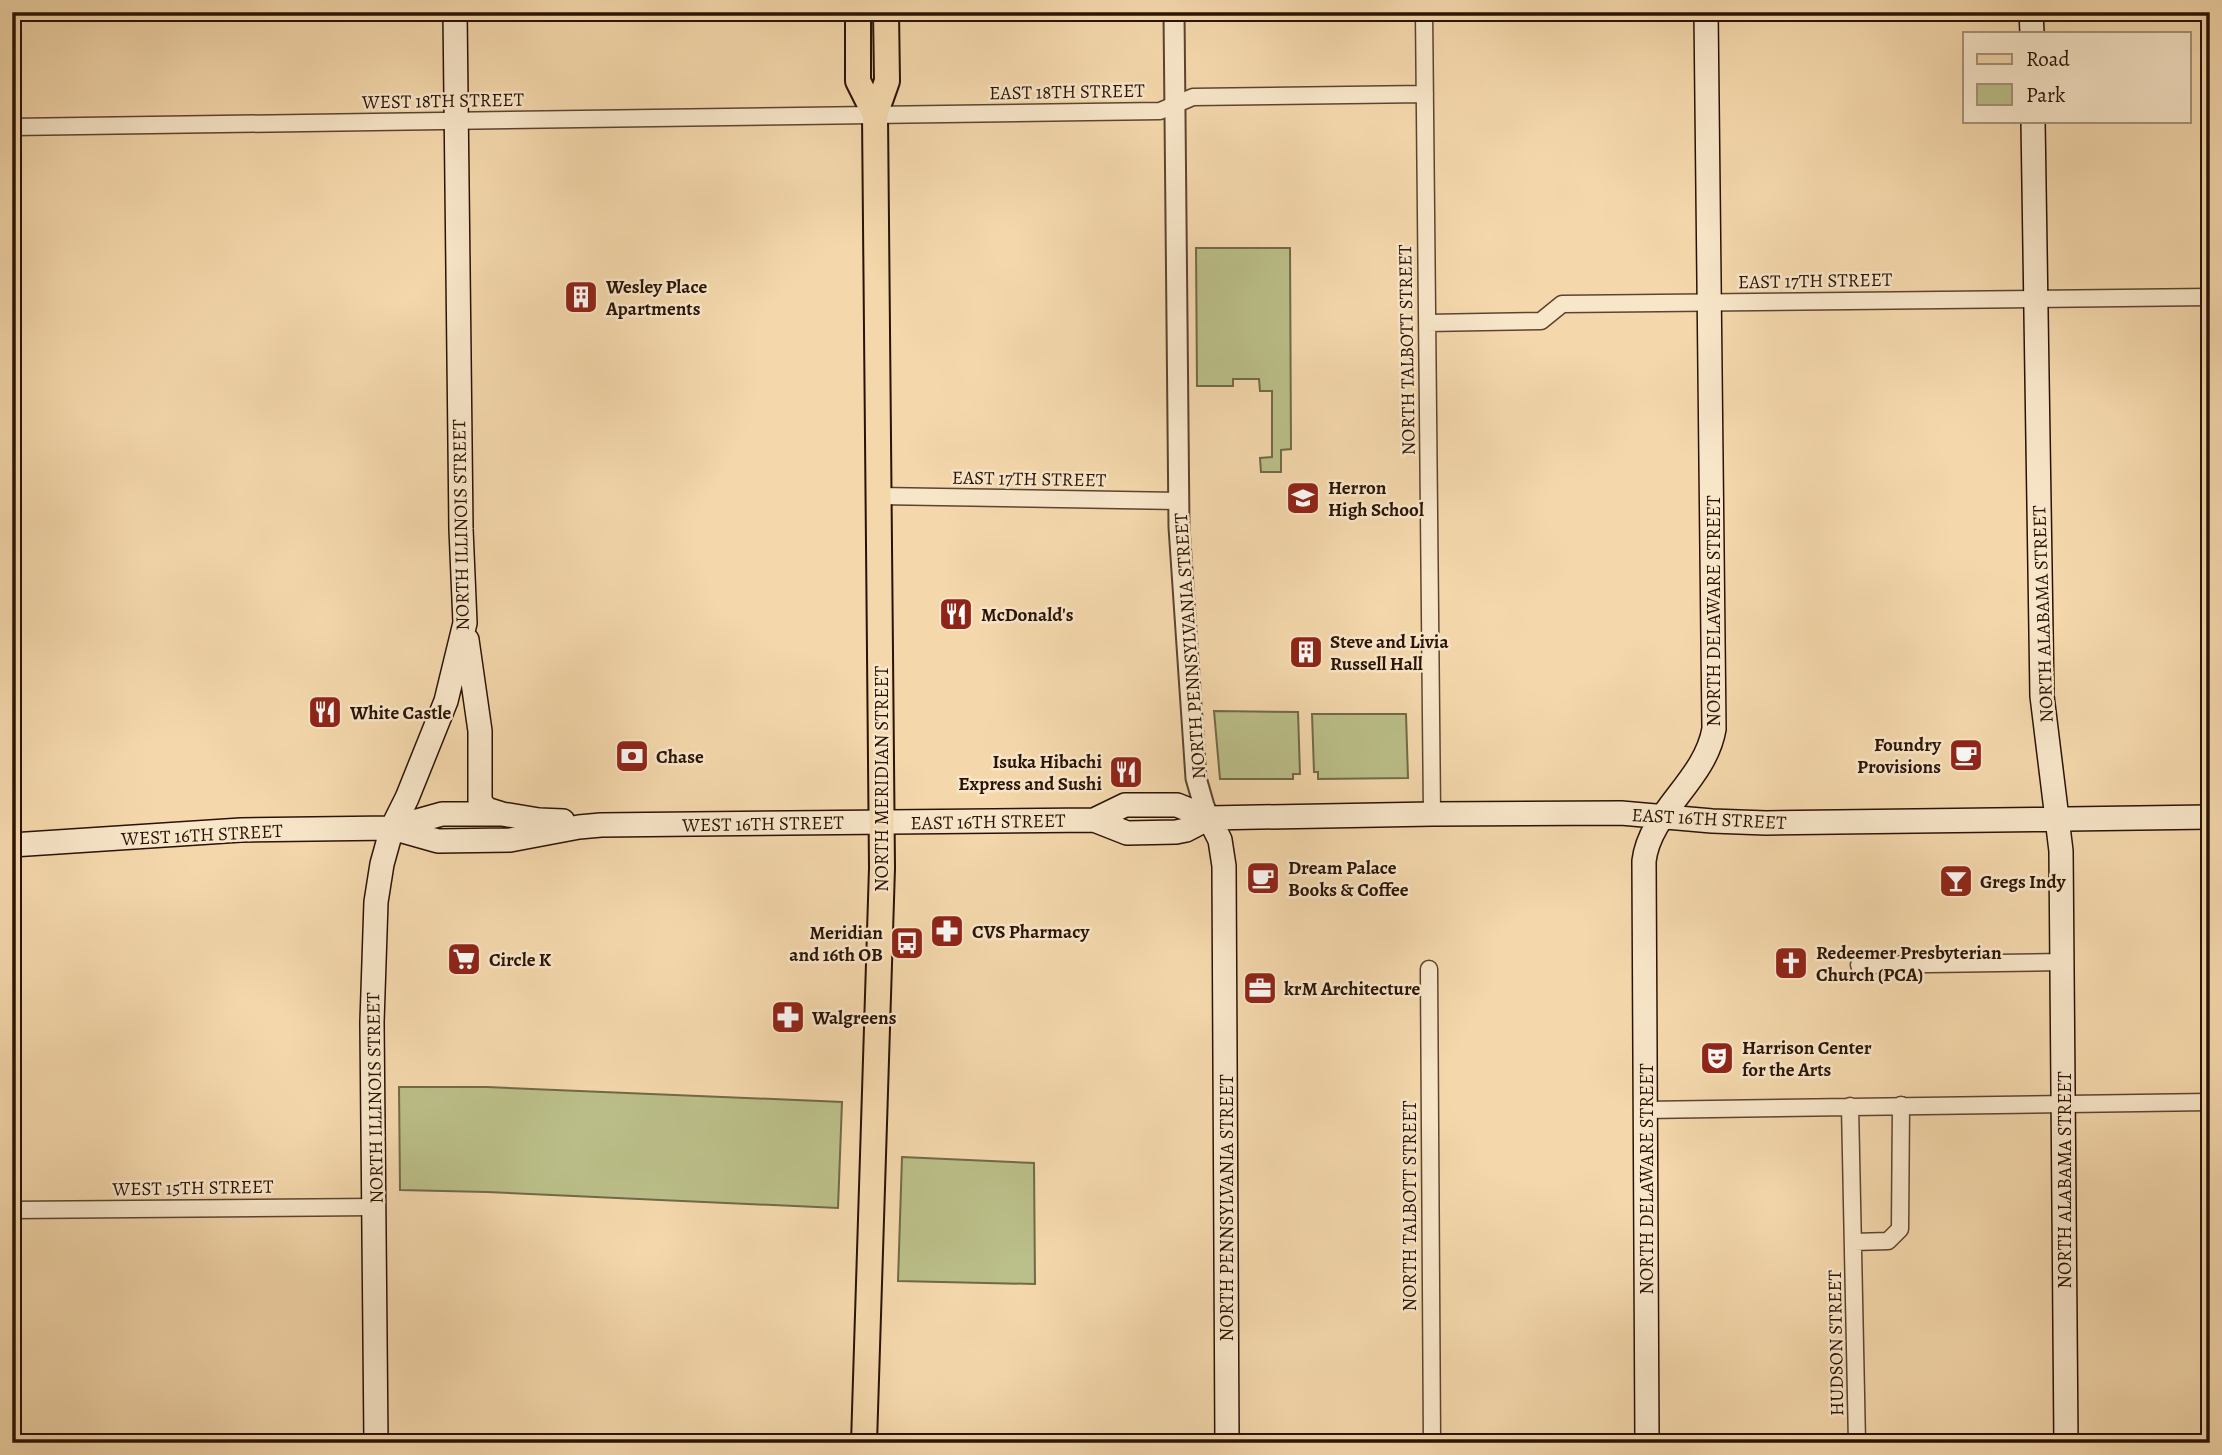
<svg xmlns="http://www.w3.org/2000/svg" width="2222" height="1455" viewBox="0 0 2222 1455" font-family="Alegreya,serif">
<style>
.green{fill:#bbbf89;stroke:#726948;stroke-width:2}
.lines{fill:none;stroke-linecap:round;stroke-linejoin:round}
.minor-casing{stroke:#5c4430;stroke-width:19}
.tertiary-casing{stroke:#5c4430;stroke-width:23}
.secondary-casing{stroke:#2a1306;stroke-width:26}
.primary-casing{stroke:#2a1306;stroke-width:28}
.minor{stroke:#f8e6c9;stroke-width:16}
.tertiary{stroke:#f8e6c9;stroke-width:19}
.secondary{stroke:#f8e6c9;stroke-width:23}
.primary{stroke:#f4d8ac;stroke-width:24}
.labels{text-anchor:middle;stroke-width:5;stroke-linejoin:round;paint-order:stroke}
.street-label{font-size:19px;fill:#2a1306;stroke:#f8e6c9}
.poi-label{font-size:19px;font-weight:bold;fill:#2a1306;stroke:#f8e6c9;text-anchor:start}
</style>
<rect width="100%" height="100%" fill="#f4d8ac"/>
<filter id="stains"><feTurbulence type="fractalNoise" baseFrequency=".00286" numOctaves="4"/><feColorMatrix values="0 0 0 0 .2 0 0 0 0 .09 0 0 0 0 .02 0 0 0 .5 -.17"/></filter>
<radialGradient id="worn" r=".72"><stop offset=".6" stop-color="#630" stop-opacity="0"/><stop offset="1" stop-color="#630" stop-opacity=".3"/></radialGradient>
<path class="green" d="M1196 248H1290L1291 449 1281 450V472H1261L1260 458 1272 457V391H1260L1259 379H1233V386H1197Z
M1214 711 1298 712 1300 774H1293V779H1220Z
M1312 714H1406L1408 778 1318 779V772H1314Z
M399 1087H487L842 1102 838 1208 487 1192 400 1190Z
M902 1157 1034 1163 1035 1284 898 1281Z"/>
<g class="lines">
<g class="minor-casing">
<path id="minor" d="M1424 12 1432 814
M12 127 1160 111 1193 97 1425 94
M1427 323 1541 321 1562 304 2210 297
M879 496 1179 501
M1859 965 2063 962
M1429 969 1432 1443
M1850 1106 1857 1443
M1645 1110 2210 1102
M12 1210 375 1207
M1854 1242 1888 1241 1900 1229 1901 1105"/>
</g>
<g class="tertiary-casing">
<path id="tertiary" d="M1174 12 1179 527 1196 778 1204 806 1209 818"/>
</g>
<g class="secondary-casing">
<path id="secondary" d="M2031 12 2032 33
M2033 121 2042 696 2061 851 2066 1443
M467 640 480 731V801L486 809 502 814
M1209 818 1220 840 1224 866 1227 1443
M1094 820 1127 833 1176 832 1186 830 1209 818
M392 828 438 841 510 840 579 827 601 825 1094 820 1125 805H1177L1209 818 1432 814 1621 813 1712 821 1766 823 2210 817
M12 845 241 830 392 828 442 814H502L539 820 563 821
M376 1443 372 1022 376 902 382 864 392 828 407 798 446 701 465 623 461 529 455 12
M1647 1443 1644 861C1650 811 1705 781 1714 729L1706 12"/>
</g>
<g class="primary-casing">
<path id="primary" d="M858 12V81L875 115
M864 1443 882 868 875 115 887 81 886 12"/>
</g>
<use href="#minor" class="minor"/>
<use href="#tertiary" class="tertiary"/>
<use href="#secondary" class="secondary"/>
<use href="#primary" class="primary"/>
</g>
<defs>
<g id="building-square" transform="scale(1.75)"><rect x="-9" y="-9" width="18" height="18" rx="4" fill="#8f2418" stroke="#f8e6c9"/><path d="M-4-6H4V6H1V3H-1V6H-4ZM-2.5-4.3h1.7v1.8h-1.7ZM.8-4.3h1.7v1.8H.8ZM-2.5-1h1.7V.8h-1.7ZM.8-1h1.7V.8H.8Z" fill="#fff"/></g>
<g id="school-square" transform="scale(1.75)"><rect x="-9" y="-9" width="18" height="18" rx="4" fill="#8f2418" stroke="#f8e6c9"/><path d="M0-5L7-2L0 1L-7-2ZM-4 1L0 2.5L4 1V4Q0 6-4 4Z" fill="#fff"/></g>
<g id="restaurant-square" transform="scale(1.75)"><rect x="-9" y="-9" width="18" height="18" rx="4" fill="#8f2418" stroke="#f8e6c9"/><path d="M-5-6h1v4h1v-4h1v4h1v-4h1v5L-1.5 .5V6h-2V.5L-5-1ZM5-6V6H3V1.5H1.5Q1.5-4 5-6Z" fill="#fff"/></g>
<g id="cafe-square" transform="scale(1.75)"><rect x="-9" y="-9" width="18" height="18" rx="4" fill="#8f2418" stroke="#f8e6c9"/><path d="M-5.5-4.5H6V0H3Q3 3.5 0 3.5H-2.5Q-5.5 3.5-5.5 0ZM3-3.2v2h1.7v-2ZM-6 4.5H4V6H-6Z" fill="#fff"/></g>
<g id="bank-square" transform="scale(1.75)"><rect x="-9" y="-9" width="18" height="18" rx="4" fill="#8f2418" stroke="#f8e6c9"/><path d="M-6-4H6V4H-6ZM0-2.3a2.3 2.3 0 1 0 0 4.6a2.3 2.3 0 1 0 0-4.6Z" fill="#fff"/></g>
<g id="bar-square" transform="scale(1.75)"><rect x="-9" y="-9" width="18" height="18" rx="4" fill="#8f2418" stroke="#f8e6c9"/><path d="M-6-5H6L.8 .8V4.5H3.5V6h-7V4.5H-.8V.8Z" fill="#fff"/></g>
<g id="pharmacy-square" transform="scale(1.75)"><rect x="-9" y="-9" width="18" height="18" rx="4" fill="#8f2418" stroke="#f8e6c9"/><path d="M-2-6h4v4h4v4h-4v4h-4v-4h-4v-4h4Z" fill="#fff"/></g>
<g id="bus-square" transform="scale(1.75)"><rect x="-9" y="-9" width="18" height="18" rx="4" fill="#8f2418" stroke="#f8e6c9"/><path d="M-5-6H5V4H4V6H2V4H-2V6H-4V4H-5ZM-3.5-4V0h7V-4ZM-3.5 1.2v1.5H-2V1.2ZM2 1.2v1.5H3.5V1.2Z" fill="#fff"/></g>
<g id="supermarket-square" transform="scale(1.75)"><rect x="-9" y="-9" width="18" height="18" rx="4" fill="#8f2418" stroke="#f8e6c9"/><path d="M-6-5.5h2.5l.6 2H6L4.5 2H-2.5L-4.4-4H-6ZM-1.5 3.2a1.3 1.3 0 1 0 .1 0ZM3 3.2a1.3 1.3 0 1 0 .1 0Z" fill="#fff"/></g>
<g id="church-square" transform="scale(1.75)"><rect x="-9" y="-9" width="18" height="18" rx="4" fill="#8f2418" stroke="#f8e6c9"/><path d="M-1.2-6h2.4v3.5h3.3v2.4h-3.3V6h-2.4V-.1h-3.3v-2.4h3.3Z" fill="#fff"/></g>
<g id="office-square" transform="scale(1.75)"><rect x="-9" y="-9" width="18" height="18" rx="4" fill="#8f2418" stroke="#f8e6c9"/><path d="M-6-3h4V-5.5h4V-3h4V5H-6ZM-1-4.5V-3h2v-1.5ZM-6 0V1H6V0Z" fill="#fff"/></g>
<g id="theatre-square" transform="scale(1.75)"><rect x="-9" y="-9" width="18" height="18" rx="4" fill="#8f2418" stroke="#f8e6c9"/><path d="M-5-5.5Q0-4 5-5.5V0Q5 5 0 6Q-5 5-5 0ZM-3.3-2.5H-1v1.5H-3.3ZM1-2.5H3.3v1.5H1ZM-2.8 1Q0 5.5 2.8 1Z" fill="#fff"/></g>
</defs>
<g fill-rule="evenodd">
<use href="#building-square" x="581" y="297"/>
<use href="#school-square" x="1303" y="498"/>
<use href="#restaurant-square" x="956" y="614"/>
<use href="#building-square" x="1306" y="652"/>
<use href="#restaurant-square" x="325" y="712"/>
<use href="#cafe-square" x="1966" y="755"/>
<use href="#bank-square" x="632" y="756"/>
<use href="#restaurant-square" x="1126" y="772"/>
<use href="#cafe-square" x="1263" y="878"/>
<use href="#bar-square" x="1956" y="881"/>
<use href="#pharmacy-square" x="947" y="931"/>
<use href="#bus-square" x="907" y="943"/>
<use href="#supermarket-square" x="464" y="959"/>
<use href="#church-square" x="1791" y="963"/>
<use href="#office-square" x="1260" y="988"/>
<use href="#pharmacy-square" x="788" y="1017"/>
<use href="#theatre-square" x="1717" y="1058"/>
</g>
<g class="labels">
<g class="street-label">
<text transform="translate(1067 91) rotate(-1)" y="7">EAST 18TH STREET</text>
<text transform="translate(443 100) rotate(-1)" y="7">WEST 18TH STREET</text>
<text transform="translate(1815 280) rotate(-1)" y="7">EAST 17TH STREET</text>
<text transform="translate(1406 350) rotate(-91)" y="7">NORTH TALBOTT STREET</text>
<text transform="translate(1029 478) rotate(1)" y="7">EAST 17TH STREET</text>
<text transform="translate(460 525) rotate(-91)" y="7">NORTH ILLINOIS STREET</text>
<text transform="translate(1713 611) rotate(-90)" y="7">NORTH DELAWARE STREET</text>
<text transform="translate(2042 614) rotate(-92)" y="7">NORTH ALABAMA STREET</text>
<text transform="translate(1189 646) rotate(-94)" y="7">NORTH PENNSYLVANIA STREET</text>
<text transform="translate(881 779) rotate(-90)" y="7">NORTH MERIDIAN STREET</text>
<text transform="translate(1709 818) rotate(3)" y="7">EAST 16TH STREET</text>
<text transform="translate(988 821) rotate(-1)" y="7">EAST 16TH STREET</text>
<text transform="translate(763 823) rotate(-1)" y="7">WEST 16TH STREET</text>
<text transform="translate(202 834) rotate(-3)" y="7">WEST 16TH STREET</text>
<text transform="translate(374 1098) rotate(-91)" y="7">NORTH ILLINOIS STREET</text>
<text transform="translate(1646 1179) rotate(-90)" y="7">NORTH DELAWARE STREET</text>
<text transform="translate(2064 1180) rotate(-90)" y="7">NORTH ALABAMA STREET</text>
<text transform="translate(193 1187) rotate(-1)" y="7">WEST 15TH STREET</text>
<text transform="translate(1409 1206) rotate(-90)" y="7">NORTH TALBOTT STREET</text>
<text transform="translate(1226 1208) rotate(-90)" y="7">NORTH PENNSYLVANIA STREET</text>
<text transform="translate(1835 1343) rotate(-91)" y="7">HUDSON STREET</text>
</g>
<g class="poi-label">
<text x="606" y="293">Wesley Place<tspan x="606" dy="22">Apartments</tspan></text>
<text x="1328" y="494">Herron<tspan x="1328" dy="22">High School</tspan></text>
<text x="981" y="621">McDonald's</text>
<text x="1330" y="648">Steve and Livia<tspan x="1330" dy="22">Russell Hall</tspan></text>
<text x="350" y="719">White Castle</text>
<text x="1941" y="751" text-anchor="end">Foundry<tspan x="1941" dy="22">Provisions</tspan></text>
<text x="656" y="763">Chase</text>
<text x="1102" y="768" text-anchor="end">Isuka Hibachi<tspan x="1102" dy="22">Express and Sushi</tspan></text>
<text x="1288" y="874">Dream Palace<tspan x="1288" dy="22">Books &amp; Coffee</tspan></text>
<text x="1980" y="888">Gregs Indy</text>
<text x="972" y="938">CVS Pharmacy</text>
<text x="883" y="939" text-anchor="end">Meridian<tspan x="883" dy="22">and 16th OB</tspan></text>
<text x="1816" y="959">Redeemer Presbyterian<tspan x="1816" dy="22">Church (PCA)</tspan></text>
<text x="489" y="966">Circle K</text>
<text x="1284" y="995">krM Architecture</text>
<text x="812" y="1024">Walgreens</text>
<text x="1742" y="1054">Harrison Center<tspan x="1742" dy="22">for the Arts</tspan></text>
</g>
</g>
<rect width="2222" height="1455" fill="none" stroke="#f4d8ac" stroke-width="42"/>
<rect x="14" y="14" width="2194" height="1427" fill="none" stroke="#2a1306" stroke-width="3.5"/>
<rect x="21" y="21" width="2180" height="1413" fill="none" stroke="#2a1306" stroke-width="2"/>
<rect x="1963" y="32" width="228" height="91" fill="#f8e6c9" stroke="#a6927b" stroke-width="2"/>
<rect x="1977" y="54" width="35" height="10" fill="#f4d8ac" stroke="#a6927b" stroke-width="2"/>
<text x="2026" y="66" font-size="21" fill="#2a1306">Road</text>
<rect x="1977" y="84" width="35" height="21" fill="#bbbf89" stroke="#a6927b" stroke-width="2"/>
<text x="2026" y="102" font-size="21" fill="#2a1306">Park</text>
<rect width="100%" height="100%" filter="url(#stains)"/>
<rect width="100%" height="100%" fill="url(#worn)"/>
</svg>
